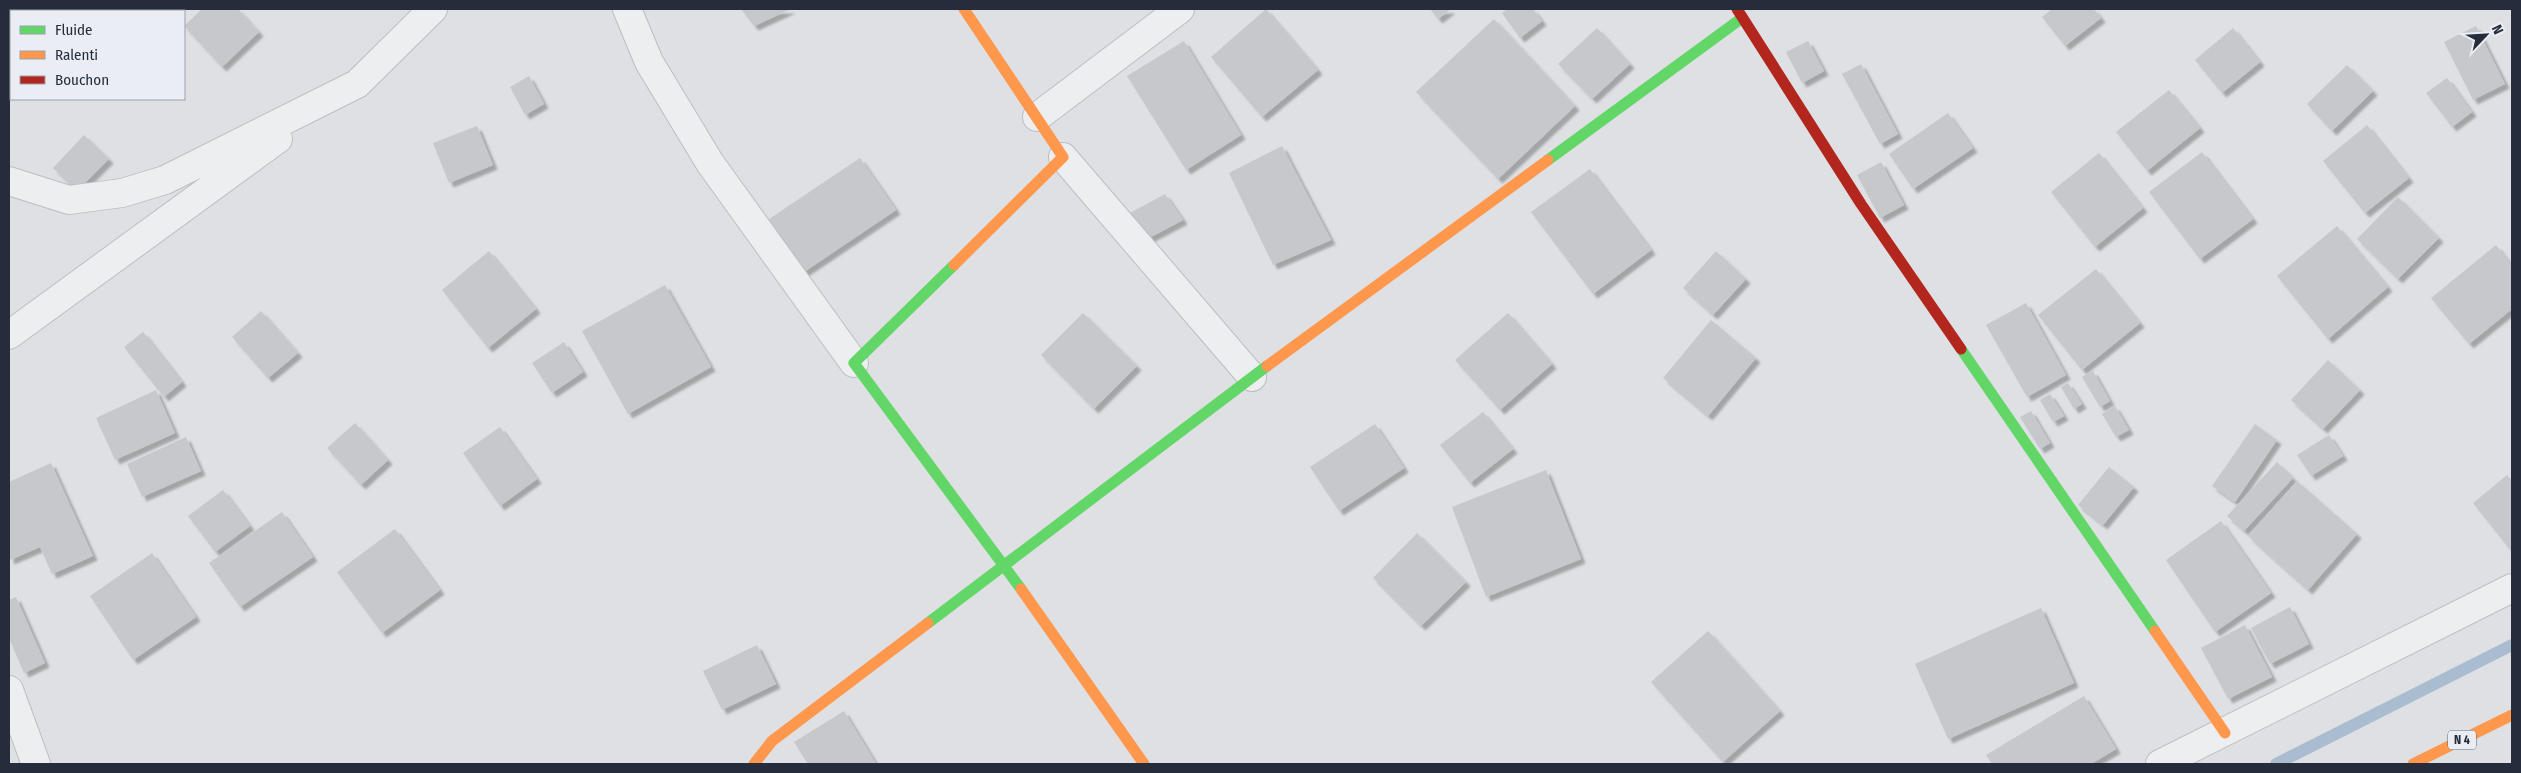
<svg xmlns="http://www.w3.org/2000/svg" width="2521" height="773" viewBox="0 0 2521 773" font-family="'Fira Sans Condensed',sans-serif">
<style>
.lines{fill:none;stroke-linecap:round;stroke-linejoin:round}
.stream{stroke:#aabccf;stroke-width:12}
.building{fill:#c6c8cb;filter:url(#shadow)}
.street-casing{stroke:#bcbec1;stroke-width:30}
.street{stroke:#edeef0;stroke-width:28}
.fast{stroke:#63d668;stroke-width:11}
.slow{stroke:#ff974d;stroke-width:11}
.jam{stroke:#b3261e;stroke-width:11}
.labels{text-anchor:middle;stroke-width:4;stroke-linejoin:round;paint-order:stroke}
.shield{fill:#eaeef4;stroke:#606773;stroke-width:1}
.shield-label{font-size:12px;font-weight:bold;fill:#252d3c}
</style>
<defs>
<filter id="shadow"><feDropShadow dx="4.5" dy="4.5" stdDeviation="1" flood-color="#0004"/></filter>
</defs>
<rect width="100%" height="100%" fill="#dee0e3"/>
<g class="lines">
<path class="stream" d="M2276 764 2512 645"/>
</g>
<path class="building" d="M202 9H238L259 32 222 67 184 26Z
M741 9H791L754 26Z
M1266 9 1318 70 1262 117 1211 57Z
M1430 9H1451L1438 19Z
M1508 9H1533L1542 21 1520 38 1502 13Z
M2052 9H2094L2101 18 2065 46 2042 17Z
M1494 19 1575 106 1498 179 1416 92Z
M2476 26 2505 84 2473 100 2444 42Z
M1597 28 1630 64 1592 99 1558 64Z
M2233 28 2260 62 2222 93 2195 60Z
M1184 41 1241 135 1186 170 1127 76Z
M1808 41 1824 71 1802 83 1786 52Z
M1861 64 1898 134 1880 144 1842 74Z
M2347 65 2373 91 2332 131 2307 104Z
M529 76 544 104 525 115 510 87Z
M2447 78 2472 112 2452 127 2426 93Z
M2169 90 2200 128 2147 171 2116 132Z
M1948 113 1973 148 1913 189 1889 154Z
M2367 125 2409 178 2365 213 2323 161Z
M477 126 493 165 449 183 433 143Z
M84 135 109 159 77 191 53 168Z
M1282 146 1331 240 1273 265 1229 173Z
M2202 152 2253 219 2200 259 2149 192Z
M2099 153 2143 208 2095 247 2051 192Z
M860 158 896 210 804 272 769 219Z
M1881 162 1904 205 1880 218 1857 175Z
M1590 169 1651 250 1593 294 1531 212Z
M1165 194 1183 220 1147 239 1130 213Z
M2398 197 2439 238 2398 279 2357 239Z
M2337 226 2388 287 2328 339 2277 276Z
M2496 245 2512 266V309L2469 344 2431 298Z
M489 251 536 309 488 348 442 290Z
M1716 251 1746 279 1713 315 1683 288Z
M2096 269 2140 323 2082 370 2038 315Z
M665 285 711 367 628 414 582 331Z
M2026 303 2066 375 2027 397 1986 325Z
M261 311 298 353 268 378 232 337Z
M1083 313 1137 366 1094 409 1041 355Z
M1508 313 1552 364 1500 410 1455 360Z
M1711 320 1756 358 1708 416 1663 378Z
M143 332 182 382 164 397 124 347Z
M564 342 583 372 552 393 532 363Z
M2328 360 2360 390 2323 429 2291 400Z
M2093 371 2110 401 2100 407 2082 377Z
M2068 383 2082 404 2074 409 2061 387Z
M156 390 175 433 115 460 96 418Z
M2050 394 2064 416 2053 422 2040 400Z
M2115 406 2129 430 2116 437 2102 414Z
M2031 411 2050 443 2040 449 2020 417Z
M1483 412 1513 449 1470 483 1440 445Z
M355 423 388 460 361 485 327 448Z
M1375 424 1404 468 1339 511 1310 467Z
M2255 424 2277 440 2235 502 2212 486Z
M500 427 537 479 500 506 463 453Z
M2329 435 2343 456 2311 476 2297 455Z
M186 437 201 471 142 497 127 464Z
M2277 462 2293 478 2244 531 2227 516Z
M51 463 93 556 52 574 40 547 10 560 9 556V482Z
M2109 467 2134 487 2103 525 2078 505Z
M1546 470 1581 559 1486 597 1452 507Z
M2507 475 2512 481V552L2473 503Z
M2297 481 2357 534 2308 590 2248 536Z
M223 490 250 526 215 552 188 516Z
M282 512 313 557 240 607 209 563Z
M2221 521 2271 593 2215 632 2166 560Z
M395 529 440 590 382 633 337 572Z
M1417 533 1466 582 1421 626 1373 578Z
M152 553 196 617 133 660 90 596Z
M16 597 45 663 24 673 9 638V600Z
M2290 607 2309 644 2270 664 2251 628Z
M2041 608 2074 683 1948 739 1915 664Z
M2245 625 2272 677 2228 699 2201 648Z
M1708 631 1780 711 1723 762 1651 682Z
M757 645 776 684 722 710 703 671Z
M2084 696 2116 749 2091 764H1992L1986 755Z
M844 711 876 764H808L794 742Z"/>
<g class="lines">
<g class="street-casing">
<path id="street" d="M627 9 649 62 710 163 854 363
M1037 117 1180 9
M1063 157 1252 377
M9 181 69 200 122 193 165 180 357 84 433 9
M9 335 278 139
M9 690 36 764
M2160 764 2512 588"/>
</g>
<use href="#street" class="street"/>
<path class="fast" d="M1548 160 1742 18
M954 265 854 363 1021 589
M1961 349 2155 631
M928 623 1267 366"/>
<path class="slow" d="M954 265 1063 157 964 9
M1267 366 1548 160
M1021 589 1144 764
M2155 631 2225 733
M754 764 772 741 928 623
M2413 764 2512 715"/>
<path class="jam" d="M1737 9 1861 204 1961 349"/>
</g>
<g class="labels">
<rect class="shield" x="2448" y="730.5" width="28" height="19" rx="4"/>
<g class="shield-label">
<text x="2462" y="744">N 4</text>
</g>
</g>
<rect width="2521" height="773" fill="none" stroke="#252d3c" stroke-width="20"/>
<rect x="10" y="10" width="175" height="90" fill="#eaeef4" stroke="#9ba1aa"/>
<rect x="20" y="26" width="25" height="8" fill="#63d668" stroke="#9ba1aa"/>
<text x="55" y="35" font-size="15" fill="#252d3c">Fluide</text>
<rect x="20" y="51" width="25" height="8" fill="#ff974d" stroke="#9ba1aa"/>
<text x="55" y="60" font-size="15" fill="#252d3c">Ralenti</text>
<rect x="20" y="76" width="25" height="8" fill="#b3261e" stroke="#9ba1aa"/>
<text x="55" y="85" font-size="15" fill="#252d3c">Bouchon</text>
<g transform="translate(2486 35) rotate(65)" stroke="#eaeef4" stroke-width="4" paint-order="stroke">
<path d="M0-4L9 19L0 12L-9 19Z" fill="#252d3c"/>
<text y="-8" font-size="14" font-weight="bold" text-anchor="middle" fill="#252d3c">N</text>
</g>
</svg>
